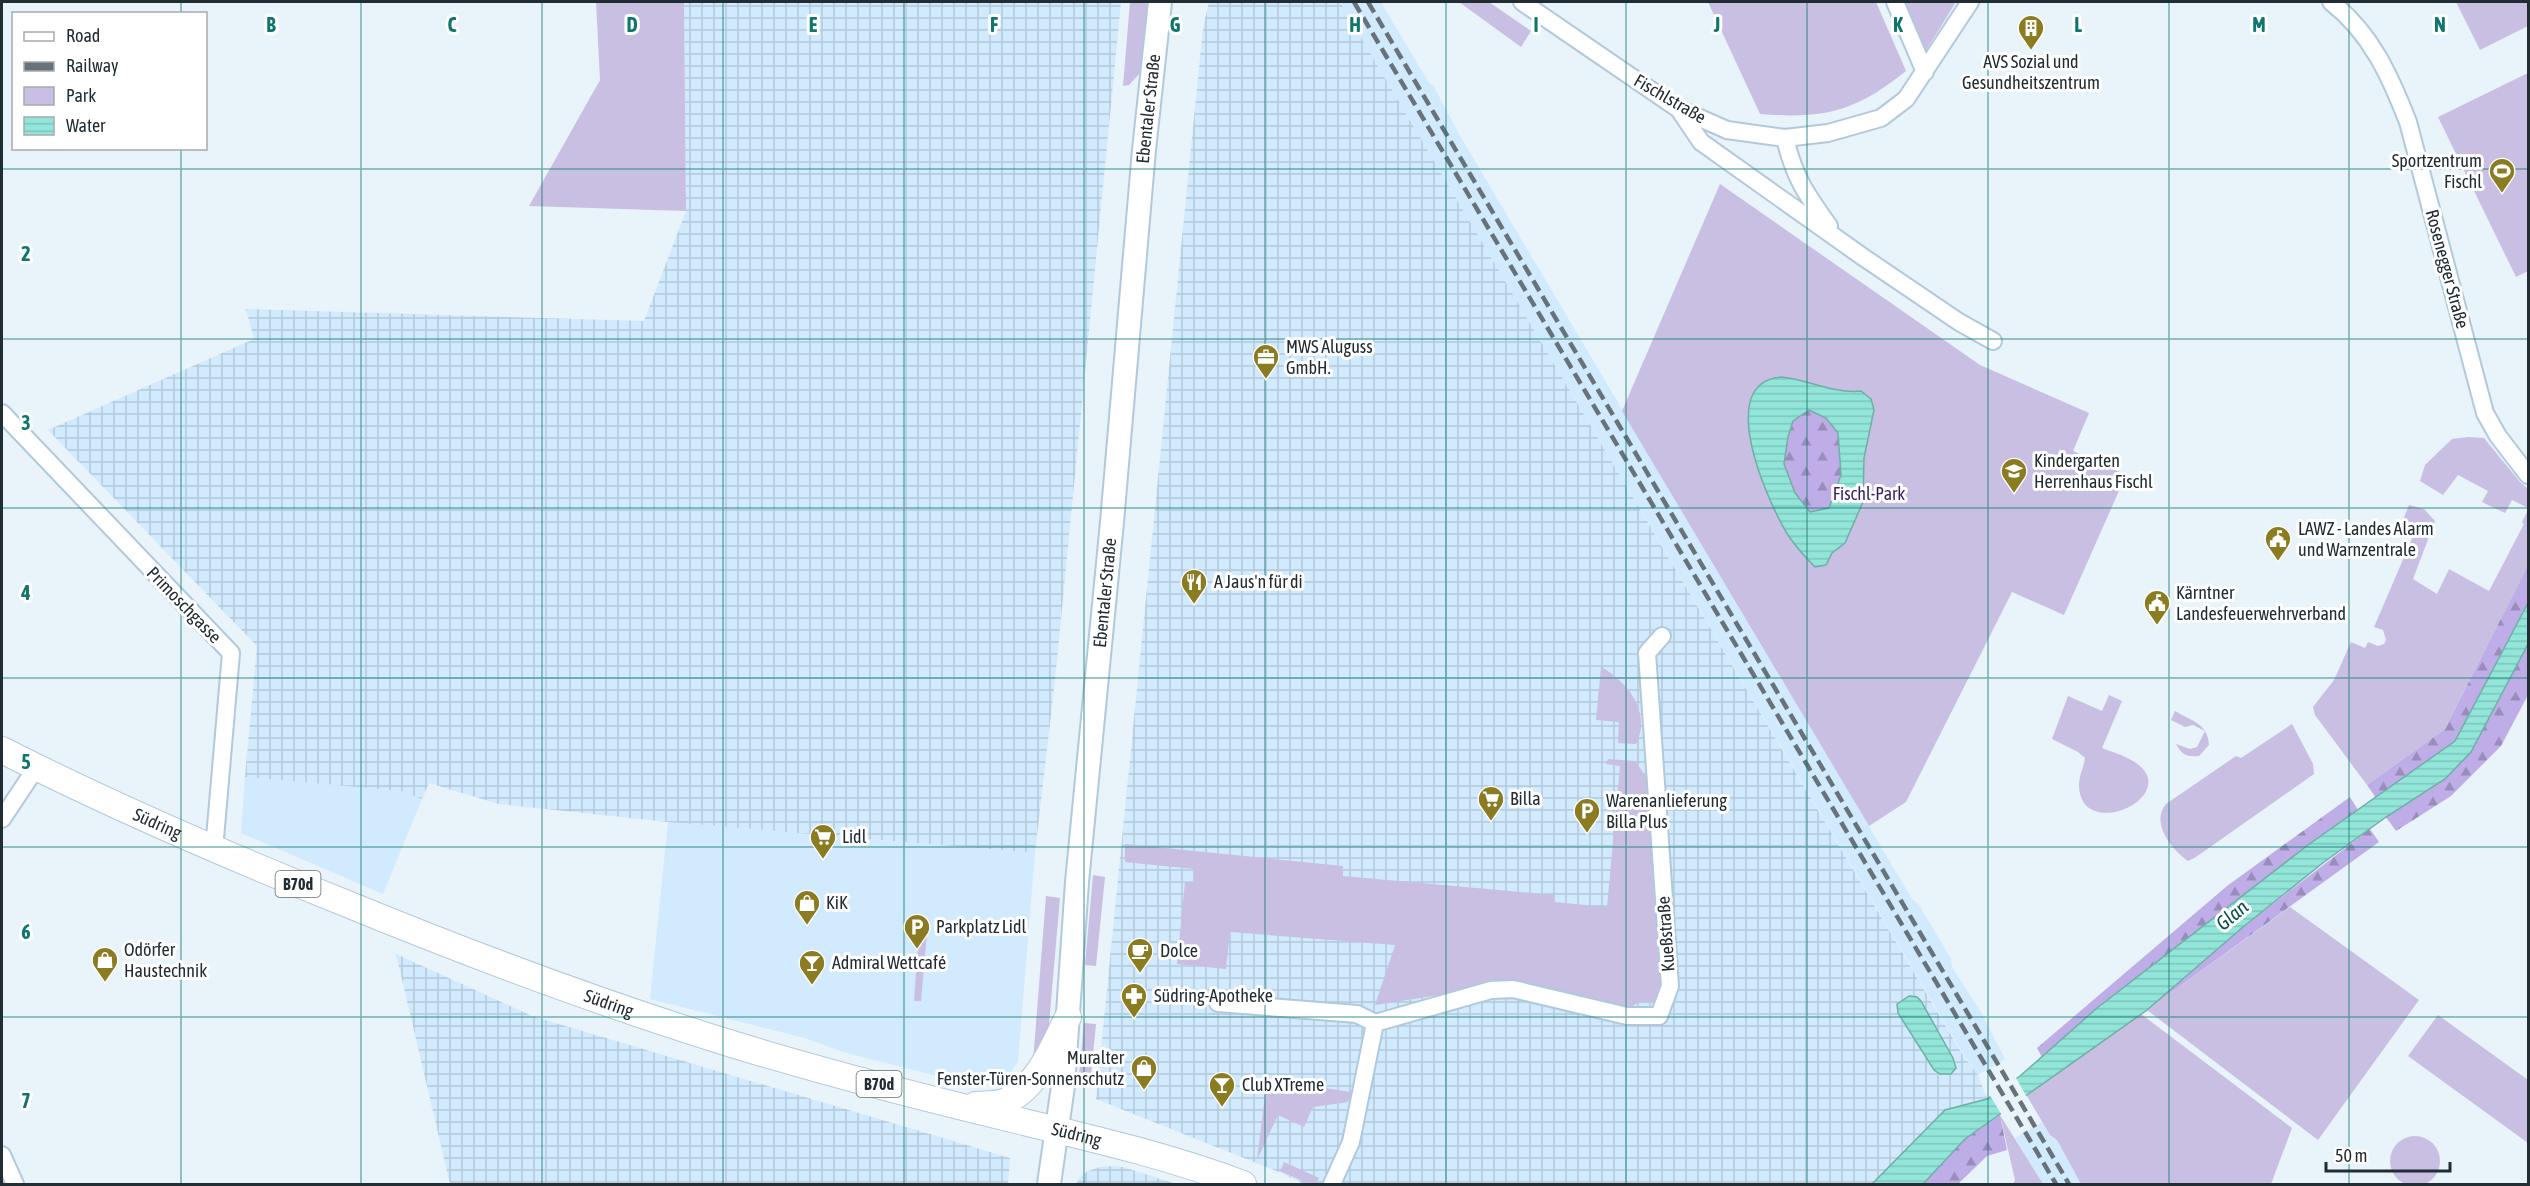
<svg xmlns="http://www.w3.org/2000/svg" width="2530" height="1186" viewBox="0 0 2530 1186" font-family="'Asap Condensed',sans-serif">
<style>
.built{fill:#d1eafe}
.industrial{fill:url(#industrial-grid)}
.green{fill:#c8bfe2}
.forest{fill:url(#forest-firs)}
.water{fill:url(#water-rules);stroke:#70aea7;stroke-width:1.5;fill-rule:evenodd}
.pier{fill:#e8f3fa}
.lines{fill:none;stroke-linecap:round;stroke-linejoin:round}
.minor-casing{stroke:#b1c9dc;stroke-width:20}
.secondary-casing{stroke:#b1c9dc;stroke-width:26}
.primary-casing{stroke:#b1c9dc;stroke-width:28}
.minor{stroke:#fff;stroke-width:16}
.secondary{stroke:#fff;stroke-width:22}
.primary{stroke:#fff;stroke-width:26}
.rail{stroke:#677279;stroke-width:4.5;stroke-dasharray:12 6;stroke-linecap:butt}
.grid{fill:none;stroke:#0f766e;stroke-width:1.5;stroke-opacity:0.55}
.labels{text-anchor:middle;stroke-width:6;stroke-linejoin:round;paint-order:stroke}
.shield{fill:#fff;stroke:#646b70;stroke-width:1.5}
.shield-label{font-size:16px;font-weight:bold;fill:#222c33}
.poi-label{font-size:18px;fill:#222c33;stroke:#fff;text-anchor:start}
.street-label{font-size:18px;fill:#222c33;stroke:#fff}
.park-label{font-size:18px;fill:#381e60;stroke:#fff}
.water-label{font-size:20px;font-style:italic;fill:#05514a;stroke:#fff}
.grid-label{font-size:20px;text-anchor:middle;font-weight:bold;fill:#0f766e;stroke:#fff;stroke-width:6;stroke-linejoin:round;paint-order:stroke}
</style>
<defs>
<pattern id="industrial-grid" width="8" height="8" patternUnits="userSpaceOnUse" patternTransform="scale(1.5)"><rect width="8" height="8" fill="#d1eafe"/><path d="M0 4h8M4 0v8" fill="none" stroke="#b3c9da"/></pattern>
<pattern id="forest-firs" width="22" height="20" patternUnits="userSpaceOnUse" patternTransform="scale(1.5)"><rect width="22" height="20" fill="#beade7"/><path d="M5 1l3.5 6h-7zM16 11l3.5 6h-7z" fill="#9a8dbc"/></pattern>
<pattern id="water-rules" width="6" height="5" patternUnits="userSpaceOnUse" patternTransform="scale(1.5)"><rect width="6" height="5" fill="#92e5d9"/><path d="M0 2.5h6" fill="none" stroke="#7ec5bb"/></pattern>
</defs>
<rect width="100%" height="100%" fill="#e8f3fa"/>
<path class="built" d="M1340 2H1381L1429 83 1433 85 1459 134 1912 899 1919 905 1951 959 1952 967 1981 1012 2005 1059 1978 1075 1965 1057Z
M245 777 401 791 422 799 383 894 241 833Z
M668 822 1035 853 1018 1061 1012 1071 994 1079 941 1077 843 1052 805 1038 650 999Z
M2042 1122 2050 1135 2057 1140 2081 1184H2043L2015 1138Z"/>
<path class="industrial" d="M684 2H1121L1055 680 1035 853 668 822 499 804 429 783 422 799 401 791 245 777 257 646 48 430 254 339 246 309 644 321 686 211Z
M1209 2H1340L1964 1057 1978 1075 1987 1099 1945 1110 1872 1184H1304L1279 1172 1096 1099 1203 28Z
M396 954 532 1016 1010 1158 1008 1184H450Z
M1113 1166 1123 1167 1176 1184H1076L1079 1178 1088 1171 1100 1167Z"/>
<path class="green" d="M596 2H684L686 211 529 206 600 80Z
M1130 2H1148L1141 72 1129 85 1123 86Z
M1459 2H1489L1531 31 1521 47Z
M1708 2H1876L1906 71C1855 112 1824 119 1760 114Z
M1903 2H1956L1925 52Z
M2456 2H2528V26L2480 50Z
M2528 73V271L2516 277 2438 117Z
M1720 184 1980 365 2089 413 2073 451 2126 475 2064 615 2012 592 1906 802 1869 826 1622 411Z
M2468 437 2484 438 2520 482 2528 489V508L2512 500 2505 513 2482 502 2488 491 2458 475 2443 495 2420 481 2425 465 2452 439Z
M2409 505 2424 509 2435 521 2413 579 2437 594 2449 569 2489 591 2524 524 2522 522 2528 510V565L2445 729 2367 785 2315 715 2313 707 2334 680 2351 642 2365 648 2368 642 2378 646 2384 644 2386 640 2383 630 2374 627 2417 527 2403 520Z
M1601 667C1628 682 1652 713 1636 744L1618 743 1619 722 1596 720Z
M2109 695 2122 701 2102 748C2114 753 2130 757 2140 766 2177 799 2080 842 2079 785 2079 776 2084 766 2085 758L2078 752 2052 739 2068 696 2102 711Z
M2175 711C2191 721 2208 723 2209 745L2199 756C2187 757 2182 755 2176 744L2190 749 2197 747 2205 731 2193 725 2185 727 2171 720Z
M2292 724 2313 764 2314 774 2196 857 2188 861C2172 850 2150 823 2166 804L2236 756 2241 758Z
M1608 759 1635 761 1648 779 1665 986 1655 1002H1639L1627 1010 1516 983 1375 1005 1395 945 1230 932 1226 969 1177 964 1185 882 1193 883 1194 869 1125 862V844L1343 866V876L1554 895V902L1607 907 1620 766 1606 764Z
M1093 875 1105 877 1096 966 1085 965Z
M1046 896 1060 898 1047 1047 1033 1062Z
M2290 907 2419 1000 2318 1140 2147 1010Z
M919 933 927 934 921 1001H914Z
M2141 1014 2292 1128 2271 1184H2081L2057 1140 2050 1135 2027 1096Z
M2438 1015 2528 1080V1143L2408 1056Z
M1084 1023 1096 1024 1091 1075 1079 1074Z
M1267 1079 1351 1092 1348 1102 1313 1107 1304 1127 1278 1115 1257 1160Z
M2000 1115 2043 1184H2013L2015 1180Z
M2390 1161a25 25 0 1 1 50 0a25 25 0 1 1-50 0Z
M1284 1162 1319 1178 1316 1184H1309L1280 1171Z"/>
<path class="forest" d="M1809 410 1825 418 1838 433 1841 475 1829 508 1810 512 1795 493 1784 464 1788 437 1794 421Z
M2528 565V603L2455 741 2376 798 2367 785 2445 729Z
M2528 644V695L2501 746 2451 796 2396 831 2386 817 2445 779 2471 752Z
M2350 797 2358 810 2308 845 2097 1008 2042 1057 2037 1048 2227 886Z
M2370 829 2379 842 2147 1010 2243 927Z
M2000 1115 2007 1150 1987 1156 1958 1184H1923L1965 1139Z"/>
<path class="water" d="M1782 377C1809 380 1834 394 1861 391L1871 399 1874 410 1864 458 1863 502 1845 543 1832 553 1826 565 1815 567C1805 557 1796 547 1788 535 1768 503 1713 381 1782 377ZM1809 410 1826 418 1838 433 1841 475 1829 508 1810 512 1795 493 1784 464 1788 437 1793 421Z
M2528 603V644L2471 752 2445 779 2386 817 2324 862 2243 927 2147 1010 1965 1139 1923 1184H1872L1945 1110 1987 1099 2020 1076 2097 1008 2308 845 2455 741Z
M1909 996 1917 997 1921 1001 1953 1058 1956 1068 1951 1074H1940L1934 1070 1898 1013 1897 1004Z"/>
<path class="pier" d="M2015 1076 2028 1099 2003 1117 1989 1094Z"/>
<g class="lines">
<g class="minor-casing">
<path id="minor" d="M1522 2 1677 108 1727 130 1785 138 1828 133 1881 118 1906 99 1970 2
M1895 2 1925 72
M2331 2C2371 33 2390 76 2408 122L2485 413 2498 436 2528 475
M1678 108 1701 142 1863 257 1959 322 1993 341
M1785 138C1794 177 1806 194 1829 226
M2 413 231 653 214 850
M2 819 36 768
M1218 1003 1357 1014 1375 1023
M2 1155 15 1184
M1332 1184 1351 1142 1375 1023 1491 990 1513 989 1627 1016H1659L1670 986 1647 653 1662 636"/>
</g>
<g class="secondary-casing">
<g id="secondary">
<path id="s1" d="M1049 1184 1063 1086 1077 882 1112 522 1144 150 1160 2"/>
</g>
</g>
<g class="primary-casing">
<g id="primary">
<path id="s2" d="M2 750C112 806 226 855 340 901 469 954 599 1003 732 1044 827 1073 924 1098 1020 1121 1095 1139 1171 1157 1243 1184"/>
<path d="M976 1105C984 1104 995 1105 1004 1102 1037 1089 1053 1047 1068 1017"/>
</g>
</g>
<use href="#minor" class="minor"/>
<use href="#secondary" class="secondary"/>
<use href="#primary" class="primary"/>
<path class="rail" d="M1354 2 2056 1184
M1368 2 2069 1184"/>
</g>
<path class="grid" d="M181 2V14M361 2V1184M542 2V1184M723 2V1184M904 2V1184M1084 2V1184M1265 2V1184M1446 2V1184M1626 2V1184M1807 2V1184M1988 2V1184M2169 2V1184M2349 2V1184M181 148V1184M2 169H2528M2 339H2528M2 508H2528M2 678H2528M2 847H2528M2 1017H2528"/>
<defs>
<g id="building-pin" transform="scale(1.35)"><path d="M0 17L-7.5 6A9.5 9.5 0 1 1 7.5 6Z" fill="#8b7c22" stroke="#fff"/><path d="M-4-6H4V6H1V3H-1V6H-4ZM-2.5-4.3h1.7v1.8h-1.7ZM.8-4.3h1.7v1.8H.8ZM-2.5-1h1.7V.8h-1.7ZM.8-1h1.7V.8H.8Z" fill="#fff"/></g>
<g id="stadium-pin" transform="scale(1.35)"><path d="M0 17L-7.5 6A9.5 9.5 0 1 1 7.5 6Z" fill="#8b7c22" stroke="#fff"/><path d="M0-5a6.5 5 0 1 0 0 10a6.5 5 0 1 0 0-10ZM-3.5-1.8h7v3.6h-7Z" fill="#fff"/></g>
<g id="office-pin" transform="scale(1.35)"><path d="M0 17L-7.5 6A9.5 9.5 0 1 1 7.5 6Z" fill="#8b7c22" stroke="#fff"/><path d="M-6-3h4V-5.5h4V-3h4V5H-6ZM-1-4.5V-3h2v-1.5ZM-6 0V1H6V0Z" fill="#fff"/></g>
<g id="school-pin" transform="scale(1.35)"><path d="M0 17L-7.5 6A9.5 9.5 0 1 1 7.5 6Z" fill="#8b7c22" stroke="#fff"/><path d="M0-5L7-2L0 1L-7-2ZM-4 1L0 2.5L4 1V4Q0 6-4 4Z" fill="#fff"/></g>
<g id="civic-pin" transform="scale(1.35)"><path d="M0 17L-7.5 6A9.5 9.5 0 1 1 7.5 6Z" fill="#8b7c22" stroke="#fff"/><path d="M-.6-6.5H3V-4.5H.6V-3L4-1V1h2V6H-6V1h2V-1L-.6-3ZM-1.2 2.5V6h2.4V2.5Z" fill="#fff"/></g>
<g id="restaurant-pin" transform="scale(1.35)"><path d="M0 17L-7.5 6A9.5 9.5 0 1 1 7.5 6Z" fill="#8b7c22" stroke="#fff"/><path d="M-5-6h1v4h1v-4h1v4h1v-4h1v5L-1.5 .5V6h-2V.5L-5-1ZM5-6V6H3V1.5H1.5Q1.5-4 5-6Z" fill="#fff"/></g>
<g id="supermarket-pin" transform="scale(1.35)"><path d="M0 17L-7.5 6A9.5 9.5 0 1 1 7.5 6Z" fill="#8b7c22" stroke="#fff"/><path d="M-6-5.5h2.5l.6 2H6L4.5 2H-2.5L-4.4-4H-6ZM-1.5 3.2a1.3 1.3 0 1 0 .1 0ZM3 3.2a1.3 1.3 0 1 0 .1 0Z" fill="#fff"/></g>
<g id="parking-pin" transform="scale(1.35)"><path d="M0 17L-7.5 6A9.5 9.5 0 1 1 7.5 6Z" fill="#8b7c22" stroke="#fff"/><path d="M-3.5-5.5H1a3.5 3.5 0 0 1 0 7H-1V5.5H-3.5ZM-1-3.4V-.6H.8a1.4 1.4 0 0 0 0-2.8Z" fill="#fff"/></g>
<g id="shop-pin" transform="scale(1.35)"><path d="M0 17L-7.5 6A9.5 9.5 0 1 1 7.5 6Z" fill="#8b7c22" stroke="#fff"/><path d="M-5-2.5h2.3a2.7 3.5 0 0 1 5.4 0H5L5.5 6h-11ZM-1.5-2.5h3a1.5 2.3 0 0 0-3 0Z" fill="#fff"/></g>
<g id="cafe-pin" transform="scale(1.35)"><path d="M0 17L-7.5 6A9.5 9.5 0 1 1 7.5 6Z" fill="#8b7c22" stroke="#fff"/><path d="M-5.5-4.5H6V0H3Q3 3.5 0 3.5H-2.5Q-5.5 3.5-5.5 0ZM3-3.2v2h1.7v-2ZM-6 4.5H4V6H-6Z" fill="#fff"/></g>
<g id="bar-pin" transform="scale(1.35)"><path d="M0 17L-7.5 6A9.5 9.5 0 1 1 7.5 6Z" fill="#8b7c22" stroke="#fff"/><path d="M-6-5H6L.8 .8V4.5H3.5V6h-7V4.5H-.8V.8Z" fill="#fff"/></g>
<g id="pharmacy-pin" transform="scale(1.35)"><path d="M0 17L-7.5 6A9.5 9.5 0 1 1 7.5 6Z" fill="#8b7c22" stroke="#fff"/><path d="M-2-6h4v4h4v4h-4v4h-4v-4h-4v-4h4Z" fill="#fff"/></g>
</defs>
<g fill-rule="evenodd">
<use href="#building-pin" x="2031" y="28"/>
<use href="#stadium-pin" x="2502" y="171"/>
<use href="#office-pin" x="1266" y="357"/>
<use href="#school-pin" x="2014" y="471"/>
<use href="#civic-pin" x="2278" y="539"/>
<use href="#restaurant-pin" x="1194" y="582"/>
<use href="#civic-pin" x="2157" y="603"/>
<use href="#supermarket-pin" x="1491" y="799"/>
<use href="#parking-pin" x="1587" y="811"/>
<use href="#supermarket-pin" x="823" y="837"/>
<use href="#shop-pin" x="807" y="903"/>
<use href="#parking-pin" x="917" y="927"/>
<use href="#cafe-pin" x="1140" y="951"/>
<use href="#shop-pin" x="105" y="960"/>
<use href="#bar-pin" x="812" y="963"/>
<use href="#pharmacy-pin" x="1134" y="996"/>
<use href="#shop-pin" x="1144" y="1068"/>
<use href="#bar-pin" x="1222" y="1085"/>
</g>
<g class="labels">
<g class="shield">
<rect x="275.5" y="871" width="45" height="26" rx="4.5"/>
<rect x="856.5" y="1071" width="45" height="26" rx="4.5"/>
</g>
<g class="shield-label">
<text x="298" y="890">B70d</text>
<text x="879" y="1090">B70d</text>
</g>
<g class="poi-label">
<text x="2031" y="68" text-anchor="middle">AVS Sozial und<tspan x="2031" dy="21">Gesundheitszentrum</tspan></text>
<text x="2482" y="167" text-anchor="end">Sportzentrum<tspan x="2482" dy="21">Fischl</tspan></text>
<text x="1286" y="353">MWS Aluguss<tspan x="1286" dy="21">GmbH.</tspan></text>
<text x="2034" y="467">Kindergarten<tspan x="2034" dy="21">Herrenhaus Fischl</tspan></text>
<text x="2298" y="535">LAWZ - Landes Alarm<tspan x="2298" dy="21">und Warnzentrale</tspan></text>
<text x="1214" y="588">A Jaus'n für di</text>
<text x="2176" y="599">Kärntner<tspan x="2176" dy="21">Landesfeuerwehrverband</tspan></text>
<text x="1510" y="805">Billa</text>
<text x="1606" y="807">Warenanlieferung<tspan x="1606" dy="21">Billa Plus</tspan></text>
<text x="842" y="843">Lidl</text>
<text x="826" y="909">KiK</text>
<text x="936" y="933">Parkplatz Lidl</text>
<text x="124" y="956">Odörfer<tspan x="124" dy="21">Haustechnik</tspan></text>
<text x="1160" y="957">Dolce</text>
<text x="832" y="969">Admiral Wettcafé</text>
<text x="1154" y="1002">Südring-Apotheke</text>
<text x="1124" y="1064" text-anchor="end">Muralter<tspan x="1124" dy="21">Fenster-Türen-Sonnenschutz</tspan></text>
<text x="1242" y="1091">Club XTreme</text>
</g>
<g class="street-label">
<text transform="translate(1670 99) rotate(30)" y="6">Fischlstraße</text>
<text dy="6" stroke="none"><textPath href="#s1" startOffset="1080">Ebentaler Straße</textPath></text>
<text transform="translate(2447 269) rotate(75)" y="6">Rosenegger Straße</text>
<text dy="6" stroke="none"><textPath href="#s1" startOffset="594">Ebentaler Straße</textPath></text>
<text transform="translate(184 605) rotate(46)" y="6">Primoschgasse</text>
<text dy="6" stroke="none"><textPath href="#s2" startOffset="172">Südring</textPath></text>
<text transform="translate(1666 934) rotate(-94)" y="6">Kueßstraße</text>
<text dy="6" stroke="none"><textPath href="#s2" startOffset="658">Südring</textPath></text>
<text dy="6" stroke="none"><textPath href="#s2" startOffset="1144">Südring</textPath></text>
</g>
<g class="park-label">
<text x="1869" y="500">Fischl-Park</text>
</g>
<g class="water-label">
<text transform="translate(2232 915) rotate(-40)" y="7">Glan</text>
</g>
</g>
<g class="grid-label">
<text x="271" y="32">B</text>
<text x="452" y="32">C</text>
<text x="632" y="32">D</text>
<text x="813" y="32">E</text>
<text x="994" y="32">F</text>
<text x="1175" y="32">G</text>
<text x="1355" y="32">H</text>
<text x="1536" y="32">I</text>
<text x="1717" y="32">J</text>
<text x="1898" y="32">K</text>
<text x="2078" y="32">L</text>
<text x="2259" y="32">M</text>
<text x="2440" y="32">N</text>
<text x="26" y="261">2</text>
<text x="26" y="430">3</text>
<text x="26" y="600">4</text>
<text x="26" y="769">5</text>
<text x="26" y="939">6</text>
<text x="26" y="1108">7</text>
</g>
<rect width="2530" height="1186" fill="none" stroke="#222c33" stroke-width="6"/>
<rect x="12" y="12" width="195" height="138" fill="#ffffff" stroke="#a7abad" stroke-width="1.5"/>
<rect x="24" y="32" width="30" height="9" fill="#ffffff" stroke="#a7abad" stroke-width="1.5"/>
<text x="66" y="42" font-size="18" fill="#222c33">Road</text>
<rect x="24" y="62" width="30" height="9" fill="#677279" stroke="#a7abad" stroke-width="1.5"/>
<text x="66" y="72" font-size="18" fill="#222c33">Railway</text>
<rect x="24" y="87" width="30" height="18" fill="#c8bfe2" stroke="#a7abad" stroke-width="1.5"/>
<text x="66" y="102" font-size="18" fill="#222c33">Park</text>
<rect x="24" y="117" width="30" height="18" fill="url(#water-rules)" stroke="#a7abad" stroke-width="1.5"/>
<text x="66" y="132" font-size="18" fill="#222c33">Water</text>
<path d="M2326 1162v9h124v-9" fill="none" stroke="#222c33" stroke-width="3"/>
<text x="2335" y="1162" font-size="18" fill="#222c33" stroke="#ffffff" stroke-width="4.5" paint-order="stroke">50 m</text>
</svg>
